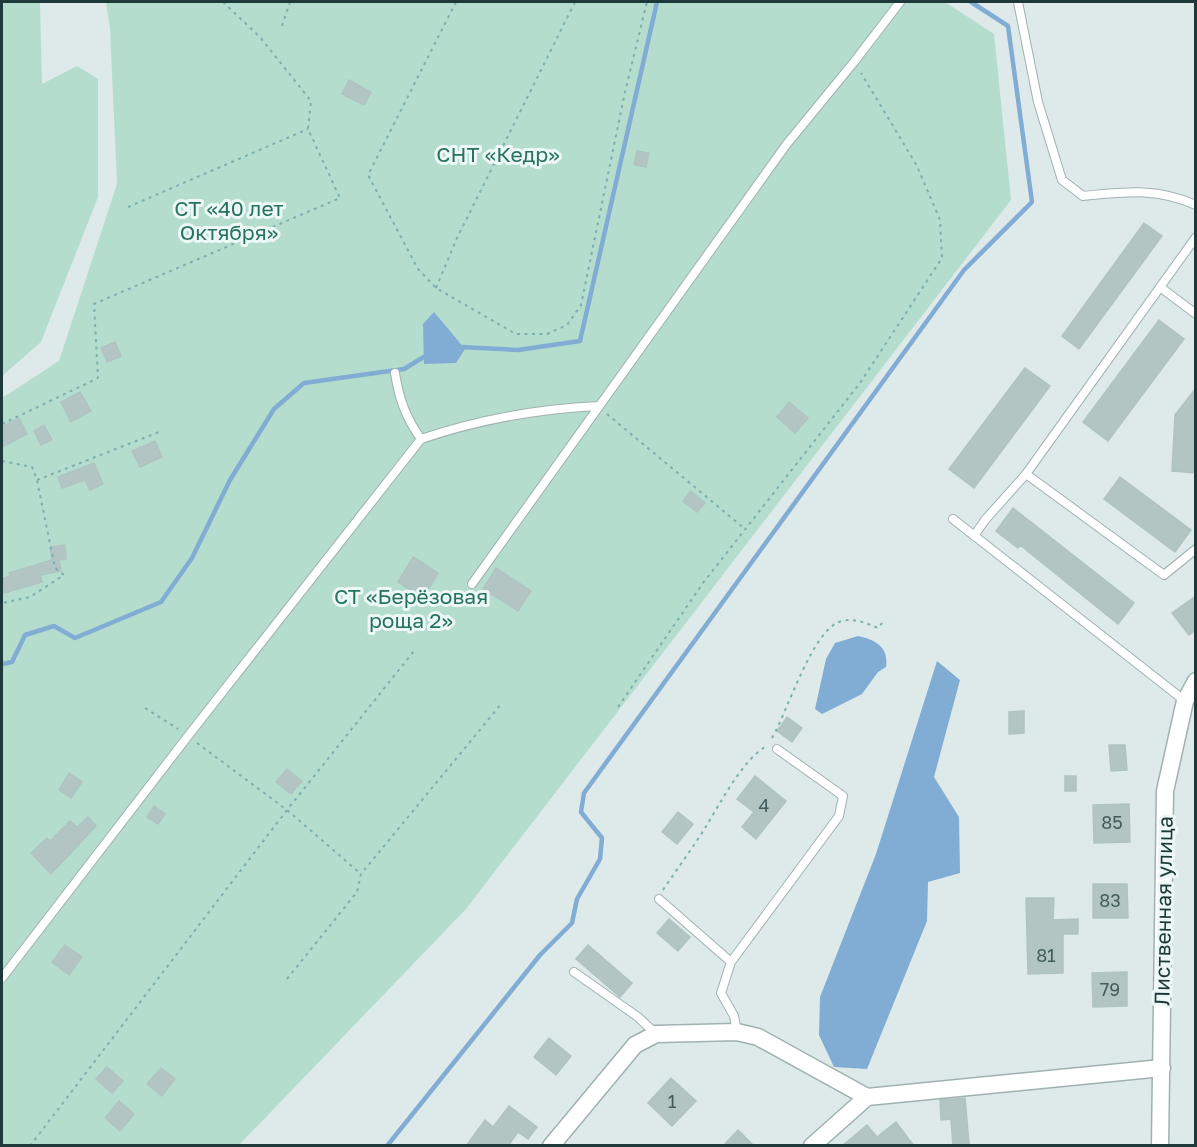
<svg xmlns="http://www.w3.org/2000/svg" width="1197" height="1147" viewBox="0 0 1197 1147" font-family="'Golos Text',sans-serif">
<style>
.green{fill:#b4ddcd}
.water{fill:#81acd4}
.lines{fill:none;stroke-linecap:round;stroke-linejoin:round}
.stream{stroke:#81acd4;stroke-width:4.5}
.building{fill:#b2c5c3;stroke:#afc4c2;stroke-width:1.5}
.lane-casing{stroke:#a0b1b1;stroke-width:10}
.street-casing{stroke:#a0b1b1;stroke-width:19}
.path{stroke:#7bafb0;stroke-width:2;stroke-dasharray:3 4.5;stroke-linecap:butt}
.lane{stroke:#fff;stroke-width:8}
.street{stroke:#fff;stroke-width:16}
.labels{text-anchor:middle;stroke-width:6;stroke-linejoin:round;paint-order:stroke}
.number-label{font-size:18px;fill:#435c5c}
.park-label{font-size:21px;fill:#26735d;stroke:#edf7f5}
.street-label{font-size:21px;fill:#1e393a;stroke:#edf7f5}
</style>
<rect width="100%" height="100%" fill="#ddeae9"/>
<path class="green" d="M2 2H40L42 84 77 66 98 79V197L41 342 2 376Z
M106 2H945L994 34 1011 200 466 909 239 1145 2 1146V398L59 361 117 184 110 29Z"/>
<path class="water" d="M434 312 465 349 456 363 424 364 423 324Z
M858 636C876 640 889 647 886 667L878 672 862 694 822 714 815 709 826 659 835 643Z
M937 661 960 680 934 777 959 817 960 873 928 882 927 921 867 1069 834 1067 819 1035 820 997 876 854Z"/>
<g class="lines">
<path class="stream" d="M460 347 518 350 580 341 657 2
M2 664 12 662 25 635 54 626 75 638 161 602 192 558 230 480 274 409 304 383 404 369 427 355
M387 1146 540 955 572 923 577 899 600 859 602 838 581 812 584 793 964 270 1032 202 1008 26 971 2"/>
</g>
<path class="building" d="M349 80 371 92 364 105 342 94Z
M637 151 649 153 646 167 634 165Z
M1144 223 1162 236 1079 349 1062 336Z
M1159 320 1184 339 1108 441 1083 422Z
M115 342 121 356 107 362 101 348Z
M1025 368 1050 386 974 488 949 469Z
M1196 388V473L1172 471 1175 415Z
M80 392 91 411 71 422 61 402Z
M789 402 808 418 795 433 777 417Z
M19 418 27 434 2 447V427Z
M44 425 52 440 41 445 34 431Z
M155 441 162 457 140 467 132 451Z
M94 463 103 484 90 490 85 480 62 488 58 477Z
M1120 477 1191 530 1175 552 1104 499Z
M691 491 705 503 697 512 683 501Z
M1013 508 1134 603 1118 624 1020 545 1018 548 996 531Z
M65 545 66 559 59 560 61 571 40 575 42 582 4 593 2 579 10 576 9 573 52 560 50 547Z
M413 557 438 573 423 598 398 582Z
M496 568 531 591 518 611 483 589Z
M1196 596V630L1189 635 1172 613Z
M1024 711V733L1009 734V712Z
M787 717 802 728 792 742 777 731Z
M1109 745H1125L1127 770 1111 771Z
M287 769 302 781 291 794 276 782Z
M69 773 82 782 71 798 59 790Z
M755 776 786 801 756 839 742 827 754 812 737 799Z
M1065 776H1076V791H1065Z
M1129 804 1130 842 1094 843 1093 805Z
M154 806 165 814 158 824 147 817Z
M678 812 693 824 677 844 662 832Z
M88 817 96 826 51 874 31 853 47 838 50 841 70 821 77 827Z
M1093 884H1127L1128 918H1093Z
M1026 898H1054L1053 920 1078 919V934H1063V973L1028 974Z
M669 919 690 937 678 951 657 933Z
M65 945 82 957 69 975 52 962Z
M588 945 632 983 620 997 576 959Z
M1127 972V1006L1093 1007 1092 973Z
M549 1038 571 1056 556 1075 534 1057Z
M107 1067 123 1081 112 1093 96 1079Z
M161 1068 175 1079 162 1096 147 1084Z
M671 1078 696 1101 672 1126 648 1103Z
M965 1098 969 1144 953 1145 951 1119 941 1120 940 1100Z
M119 1101 134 1114 120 1131 105 1118Z
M509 1106 537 1127 528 1139 518 1132 508 1146H466L485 1120 493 1127Z
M896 1122 914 1146H842L867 1125 877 1137Z
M738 1130 754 1146H723Z"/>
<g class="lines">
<g class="lane-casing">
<path id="lane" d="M1018 2 1038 102 1062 180 1083 196C1124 192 1156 187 1196 205
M1160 287 1196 314
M395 373C399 399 406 418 421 439
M1026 474 1164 575 1196 549
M953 519 1185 701
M974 536 985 520 1026 474 1196 237
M472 584 786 145 854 62 900 2
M659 899 731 962
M574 972 638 1017 656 1034
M2 978 188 736 421 439C477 420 539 409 598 406
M737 1032 734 1016 721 993 731 962 839 816 843 796 777 749"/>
</g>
<g class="street-casing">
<path id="street" d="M551 1146 635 1045 656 1034 737 1032 758 1037 867 1097
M812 1146 867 1097 1162 1068
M1160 1146 1165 791 1185 701 1196 681"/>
</g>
<path class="path" d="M456 2 368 175 418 269 436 288 516 334H547L567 325 581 305 625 92 647 2
M282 26 290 2
M128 207 308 129
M436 288 457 238 575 2
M607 414 745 529
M2 424 98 378 94 304 340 198 308 129 311 101 260 37 223 2
M2 461 32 467 37 480 55 568 64 575 30 597 2 603
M37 480 159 432
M618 707 703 583 860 383 942 258 940 220 917 166 861 73
M145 708 178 729
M772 738C787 713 813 627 842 621 855 618 866 623 878 628L882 623
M197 743 287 810 361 874
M663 890C677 869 692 849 705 828 720 804 741 762 765 747
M287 979 357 892 361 874 502 703
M30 1146 287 810 414 651"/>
<use href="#lane" class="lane"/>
<use href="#street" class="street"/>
</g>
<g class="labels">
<g class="number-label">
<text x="764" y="812">4</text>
<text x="1112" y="829">85</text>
<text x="1110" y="907">83</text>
<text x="1046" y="962">81</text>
<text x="1110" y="996">79</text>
<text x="672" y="1108">1</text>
</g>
<g class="park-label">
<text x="498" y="162">СНТ «Кедр»</text>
<text x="229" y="216">СТ «40 лет<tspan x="229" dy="24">Октября»</tspan></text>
<text x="411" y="604">СТ «Берёзовая<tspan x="411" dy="24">роща 2»</tspan></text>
</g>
<g class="street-label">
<text transform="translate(1164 911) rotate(-89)" y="7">Лиственная улица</text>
</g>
</g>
<rect width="1197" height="1147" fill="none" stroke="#1e393a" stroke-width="6"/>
</svg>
